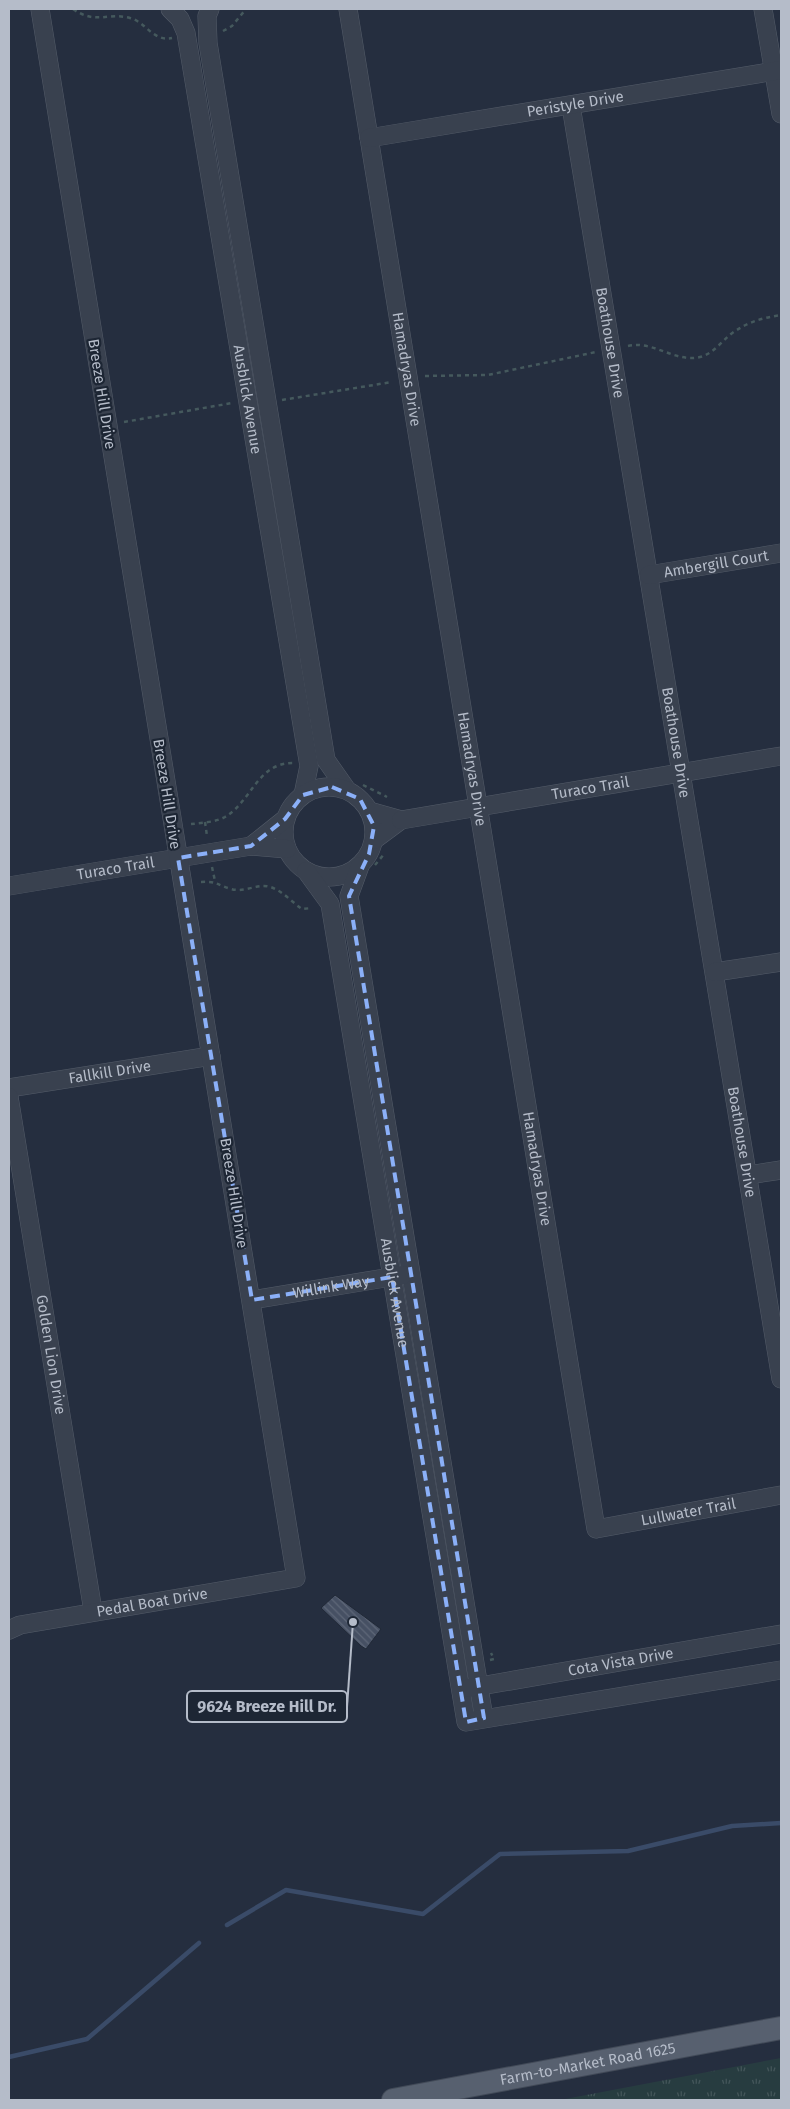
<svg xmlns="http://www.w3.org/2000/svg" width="790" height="2109" viewBox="0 0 790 2109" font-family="'Fira Sans',sans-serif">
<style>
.grass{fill:url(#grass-tufts)}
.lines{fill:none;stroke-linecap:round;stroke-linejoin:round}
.stream{stroke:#3a4b68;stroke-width:4.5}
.building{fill:url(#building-back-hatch);stroke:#202836}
.minor-casing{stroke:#545c69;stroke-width:19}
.major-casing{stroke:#424a58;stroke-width:24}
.path{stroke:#45595d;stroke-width:2.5;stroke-dasharray:4 4;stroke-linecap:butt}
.minor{stroke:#39414f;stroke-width:18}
.major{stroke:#57606f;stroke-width:22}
.marked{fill:none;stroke:#8bb0f8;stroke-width:4;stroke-dasharray:10 6;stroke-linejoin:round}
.labels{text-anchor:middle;stroke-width:4.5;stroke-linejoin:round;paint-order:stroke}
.street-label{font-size:15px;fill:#b5bcc9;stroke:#1d2634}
.leader{fill:none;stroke:#b5bcc9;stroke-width:2}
.callout-dot{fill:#b5bcc9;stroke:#1d2634;stroke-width:2}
.callout{fill:#1d2634;stroke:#b5bcc9;stroke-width:2}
.callout-label{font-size:16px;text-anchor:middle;font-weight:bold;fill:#b5bcc9}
</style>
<defs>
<pattern id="grass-tufts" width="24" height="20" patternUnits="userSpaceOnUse" patternTransform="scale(1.25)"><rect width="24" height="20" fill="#273c40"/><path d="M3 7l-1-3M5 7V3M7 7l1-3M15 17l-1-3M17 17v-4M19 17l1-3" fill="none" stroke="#44565a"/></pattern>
<pattern id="building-back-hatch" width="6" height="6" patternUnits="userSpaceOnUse" patternTransform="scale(1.25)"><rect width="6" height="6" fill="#465063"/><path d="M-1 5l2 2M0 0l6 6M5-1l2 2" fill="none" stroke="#5e6778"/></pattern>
</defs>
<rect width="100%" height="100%" fill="#252e3f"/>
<path class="grass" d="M781 2058V2100H560Z"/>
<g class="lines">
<path class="stream" d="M227 1925 286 1890 423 1914 500 1854 628 1851 732 1826 781 1823
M9 2057 87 2039 199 1943"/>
</g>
<path class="building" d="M335 1595 381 1629 366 1649 361 1646 321 1608Z"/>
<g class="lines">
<g class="minor-casing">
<g id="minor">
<path id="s1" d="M170 9 180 19 186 33 309 766 303 795"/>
<path d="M210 9 207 16 208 43 326 760 347 790"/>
<path id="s2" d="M348 9 596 1529 781 1495"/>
<path d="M763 9 781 114"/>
<path id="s3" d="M571 106 781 1379"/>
<path id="s4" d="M369 138 781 70"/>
<path id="s5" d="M649 575 781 553"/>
<circle cx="329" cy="832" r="45"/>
<path d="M369 811 401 820 374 840"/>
<path d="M285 819 251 846 287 849"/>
<path id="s6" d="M401 820 781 756"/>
<path d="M360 866 349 896 484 1718"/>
<path id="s7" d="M306 871 330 904 466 1722 781 1670"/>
<path id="s8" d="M9 886 251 846"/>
<path d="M715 972 781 962"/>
<path id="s9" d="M9 1088 211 1056"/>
<path id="s10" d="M9 1097 93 1611"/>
<path d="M749 1175 781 1170"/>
<path id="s11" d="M252 1300 403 1275"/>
<path id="s12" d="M9 1630 20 1625 296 1578 40 9"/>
<path id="s13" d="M469 1688 781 1634"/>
</g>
</g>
<g class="major-casing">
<g id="major">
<path id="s14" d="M393 2100 781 2028"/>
</g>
</g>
<path class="path" d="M73 9C96 25 107 12 130 18 146 22 153 42 172 38
M223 31 232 26 246 9
M628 346C653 340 675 363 700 357 713 354 721 342 731 334 747 322 762 318 781 315
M425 376 488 375 596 352
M282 400 392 382
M124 422 232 403
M363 785 387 797
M205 822 207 836
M191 824C202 823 216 822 225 817 252 801 257 763 293 763
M375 865 385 853
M212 867 215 881
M201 882C217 881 217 885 231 889 241 892 252 887 262 886 278 885 290 901 302 909L312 908
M490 1660 494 1659 491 1653"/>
<use href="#minor" class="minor"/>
<use href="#major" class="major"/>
</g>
<path class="marked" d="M332 787 360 799 374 826 369 854 349 896 484 1718 466 1722 392 1277 252 1300 178 858 251 846 285 819 303 795Z"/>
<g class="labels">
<g class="street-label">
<text dy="5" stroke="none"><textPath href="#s4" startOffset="209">Peristyle Drive</textPath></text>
<text dy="5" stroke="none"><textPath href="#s3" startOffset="240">Boathouse Drive</textPath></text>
<text dy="5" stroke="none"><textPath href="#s2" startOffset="365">Hamadryas Drive</textPath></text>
<text transform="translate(102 394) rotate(81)" y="5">Breeze Hill Drive</text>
<text dy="5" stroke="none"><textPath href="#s1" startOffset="401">Ausblick Avenue</textPath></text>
<text dy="5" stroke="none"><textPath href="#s5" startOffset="68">Ambergill Court</textPath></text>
<text dy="5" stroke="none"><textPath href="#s3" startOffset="645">Boathouse Drive</textPath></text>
<text dy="5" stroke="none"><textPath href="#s2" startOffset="770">Hamadryas Drive</textPath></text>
<text dy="5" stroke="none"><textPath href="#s6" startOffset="192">Turaco Trail</textPath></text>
<text transform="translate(167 794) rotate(81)" y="5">Breeze Hill Drive</text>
<text dy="5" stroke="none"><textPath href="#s8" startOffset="108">Turaco Trail</textPath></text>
<text dy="5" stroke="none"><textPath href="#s9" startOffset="102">Fallkill Drive</textPath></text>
<text dy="5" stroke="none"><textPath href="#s3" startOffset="1050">Boathouse Drive</textPath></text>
<text dy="5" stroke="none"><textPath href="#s2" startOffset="1175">Hamadryas Drive</textPath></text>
<text transform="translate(234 1193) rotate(81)" y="5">Breeze Hill Drive</text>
<text dy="5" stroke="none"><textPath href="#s11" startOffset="80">Willink Way</textPath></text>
<text dy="5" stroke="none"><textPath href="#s7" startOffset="435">Ausblick Avenue</textPath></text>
<text dy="5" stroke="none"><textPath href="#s10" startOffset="261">Golden Lion Drive</textPath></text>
<text dy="5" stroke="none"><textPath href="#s2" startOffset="1634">Lullwater Trail</textPath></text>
<text dy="5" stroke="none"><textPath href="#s12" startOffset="146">Pedal Boat Drive</textPath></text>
<text dy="5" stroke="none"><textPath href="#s13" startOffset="154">Cota Vista Drive</textPath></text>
<text dy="5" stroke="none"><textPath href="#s14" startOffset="198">Farm-to-Market Road 1625</textPath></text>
</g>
</g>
<path class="leader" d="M353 1622L347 1707"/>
<circle class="callout-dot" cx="353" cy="1622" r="5"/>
<rect class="callout" x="187" y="1691" width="160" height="31" rx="5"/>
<g class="callout-label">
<text x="267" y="1712">9624 Breeze Hill Dr.</text>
</g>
<rect width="790" height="2109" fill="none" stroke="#b5bcc9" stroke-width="20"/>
</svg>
